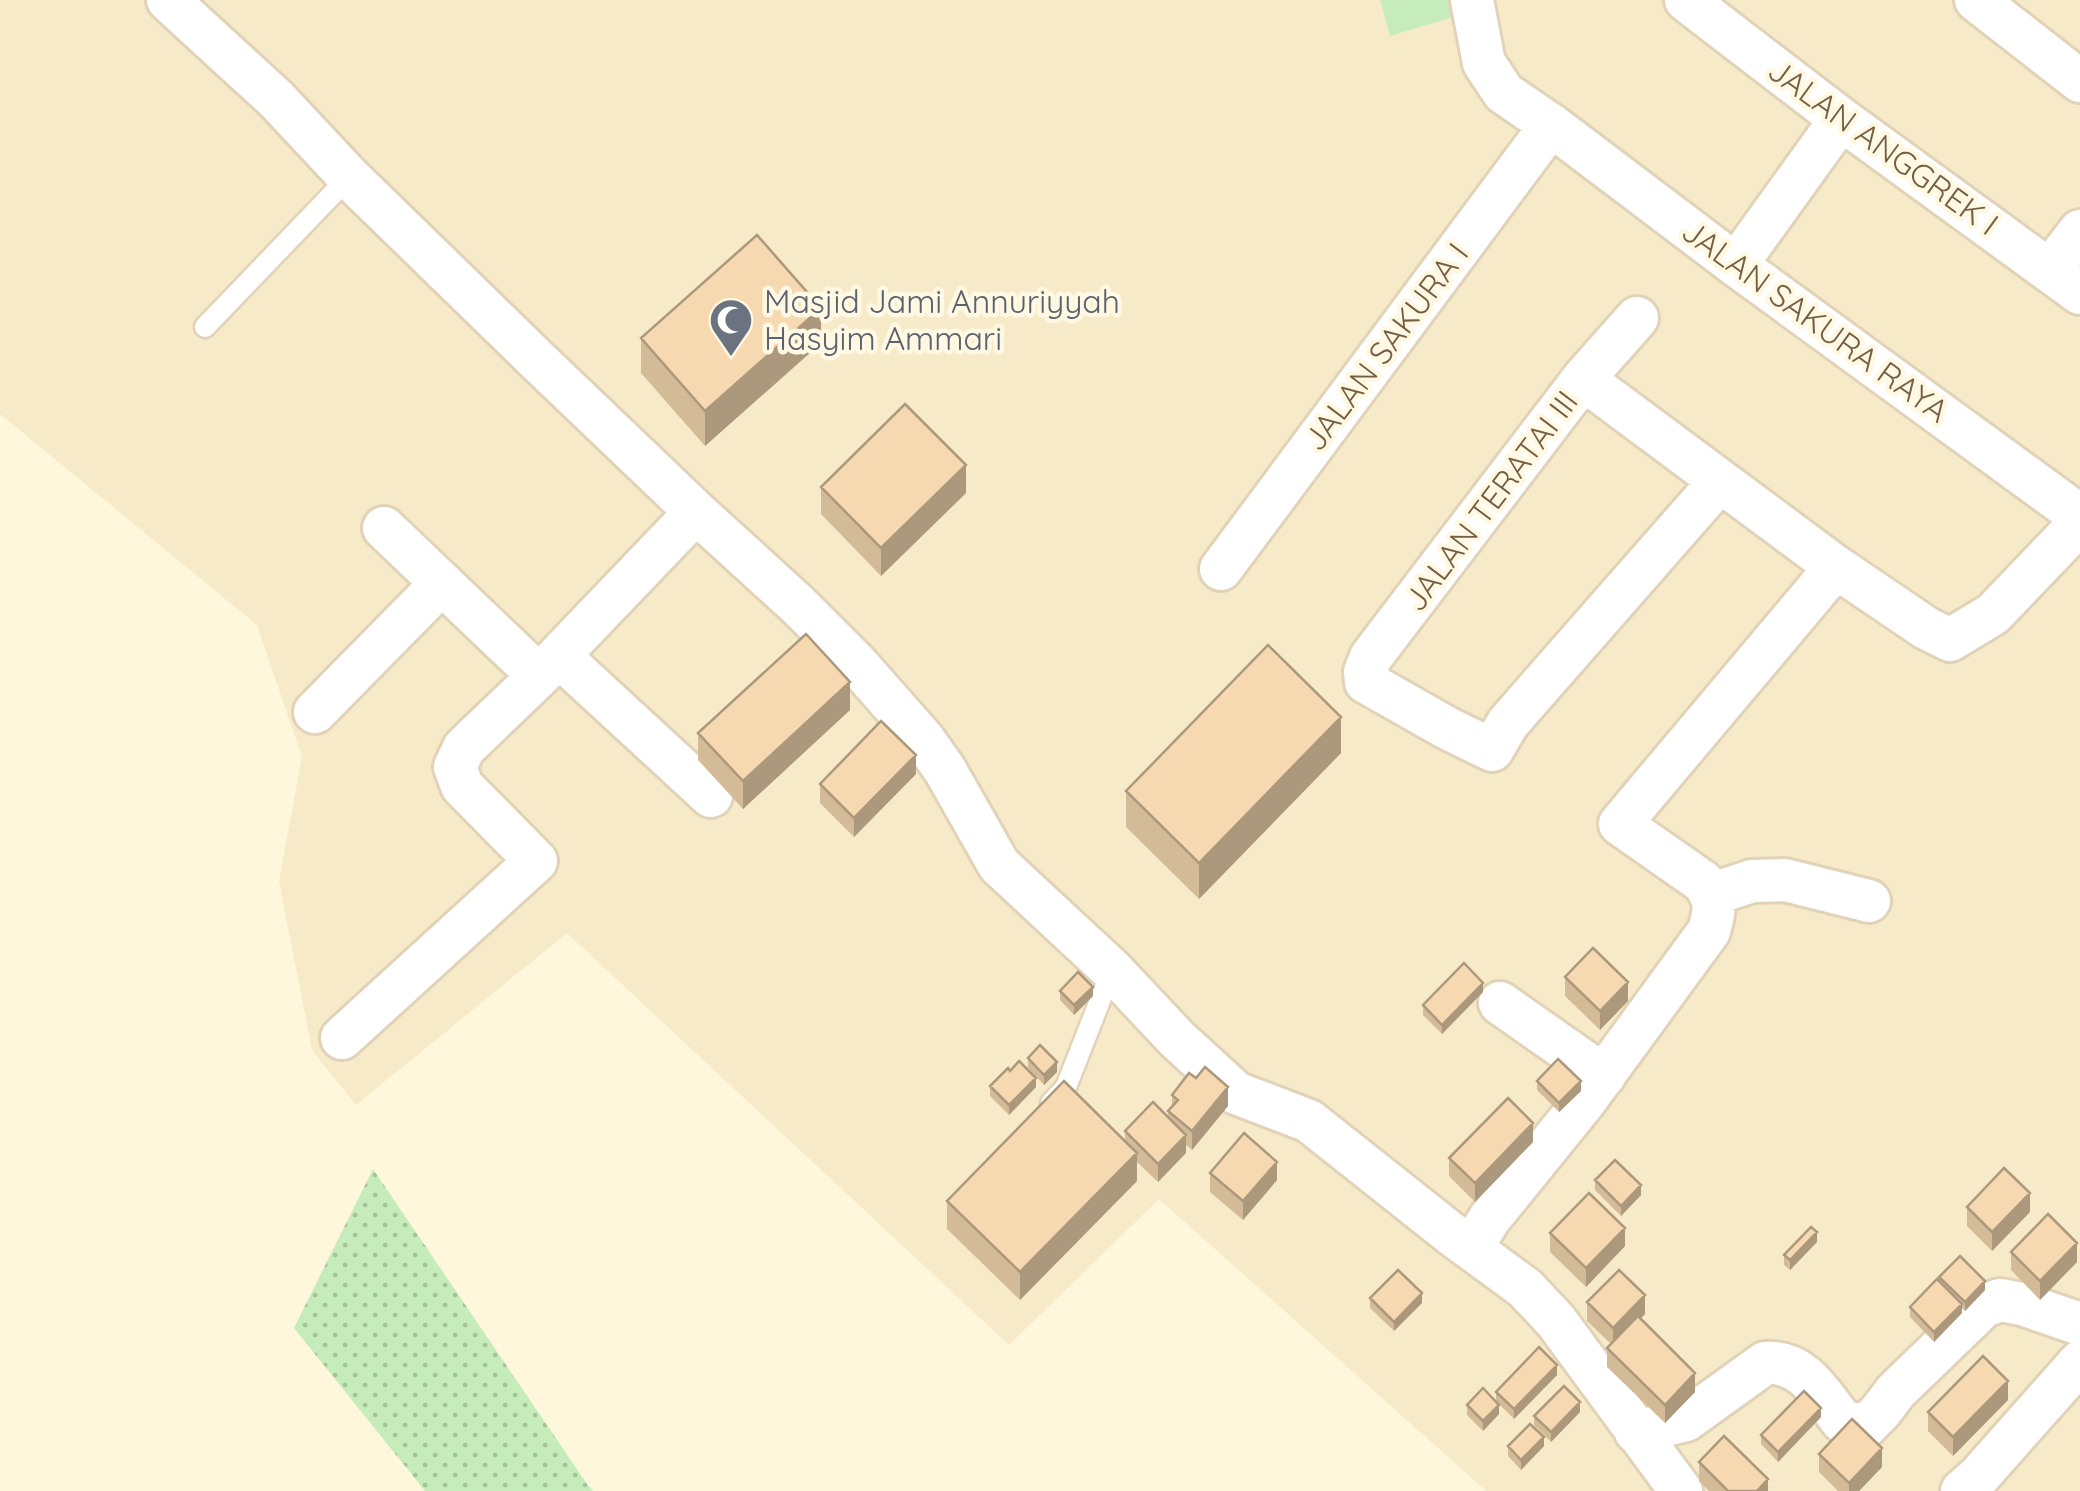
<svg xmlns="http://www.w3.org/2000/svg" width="2080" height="1491" viewBox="0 0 2080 1491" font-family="Quicksand,sans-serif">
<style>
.residential{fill:#f6eac9}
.park{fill:url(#park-dots)}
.pitch{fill:#c5ecba}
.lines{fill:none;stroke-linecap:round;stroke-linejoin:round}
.lane-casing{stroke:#e2d3b8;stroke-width:25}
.street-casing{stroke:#e2d3b8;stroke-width:48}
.lane{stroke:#fff;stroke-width:20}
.street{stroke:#fff;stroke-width:42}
.wall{fill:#d4bb98}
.shaded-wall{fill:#ac987c}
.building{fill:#f6d9b1;stroke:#ac987c;stroke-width:2.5}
.labels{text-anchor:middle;stroke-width:9;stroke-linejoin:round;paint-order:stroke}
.street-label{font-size:32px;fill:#755e43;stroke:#fff9e4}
.worship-label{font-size:32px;fill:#5b616d;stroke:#fff9e4;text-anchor:start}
</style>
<defs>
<pattern id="park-dots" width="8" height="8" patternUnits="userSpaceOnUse" patternTransform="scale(2.5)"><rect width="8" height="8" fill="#c5ecba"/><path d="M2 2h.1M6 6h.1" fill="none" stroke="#a5c299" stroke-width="1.8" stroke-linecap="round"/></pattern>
</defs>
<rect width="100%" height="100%" fill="#fef7db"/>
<path class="residential" d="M0 0H2080V1491H1486L1159 1199 1009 1345 567 933 356 1105 312 1050 279 881 302 757 257 625 0 414Z"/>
<path class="park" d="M373 1169 587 1484 593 1491H425L294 1328Z"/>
<path class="pitch" d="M1380 0H1452L1456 16 1390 36Z"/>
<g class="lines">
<g class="lane-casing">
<path id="lane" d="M205 327 349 177
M1051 1103 1066 1087 1112 970"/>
</g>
<g class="street-casing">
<path id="street" d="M168 0 276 99 349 177 539 362 696 512 798 605 856 663 923 739 945 770 999 865 1112 970 1177 1039 1236 1093 1309 1121 1454 1236 1525 1288 1556 1321 1681 1491
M1472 0 1484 63 1504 93 1551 125 1736 265 2080 516
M1686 0 1841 119 2080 293
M1976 0 2080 81
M1736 265 1841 119
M2050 270 2080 231
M1637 318 1583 379 1371 657 1365 672 1366 682 1447 728 1492 750 1508 723 1720 481
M1583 379 1836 567 1926 628 1950 640 1993 614 2080 523
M384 528 539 676
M1221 569 1551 125
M559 656 711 796
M315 712 442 583
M1713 894 1752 881 1785 880 1869 901
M1500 1003 1604 1076
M342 1038 536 861 462 786 455 767 464 748 539 676 696 512
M1471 1248 1490 1218 1584 1102 1709 931C1715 909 1717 901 1703 882L1620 824 1836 567
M1636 1432 1686 1420 1765 1363C1803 1360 1821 1394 1842 1421L1866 1426 1880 1412 1896 1391 1984 1306 2000 1300 2022 1304 2080 1324
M1962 1491 1979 1476 2080 1362"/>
</g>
<use href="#lane" class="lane"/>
<use href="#street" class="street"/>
</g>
<path class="wall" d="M641 338 821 343 705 446 641 373Z
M821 487 966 493 881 576 821 514Z
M850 710 743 809 698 760V733Z
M1341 753 1199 899 1126 827V791Z
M916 774 854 837 820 803V784Z
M1565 977 1628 1001 1600 1030 1565 996Z
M1060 991 1093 996 1074 1015 1060 1000Z
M1483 992 1442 1034 1423 1015V1005Z
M1028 1058 1057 1072 1044 1085 1028 1068Z
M1537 1081 1581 1091 1559 1112 1537 1090Z
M990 1086 1036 1087 1009 1115 990 1096Z
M1172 1095 1228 1106 1192 1150 1186 1145V1153L1158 1182 1137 1162V1181L1020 1300 947 1229V1201L1125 1141V1131L1168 1117V1111L1172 1107Z
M1533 1142 1475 1202 1449 1176V1158Z
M1210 1173 1277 1180 1243 1220 1210 1192Z
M1595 1180 1641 1195 1621 1216 1595 1190Z
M1967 1207 2030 1212 1992 1251 1967 1226Z
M1550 1233 1625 1246 1586 1287 1550 1252Z
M1817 1242 1790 1270 1784 1265V1255Z
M2011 1252 2077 1262 2040 1300 2011 1270Z
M1939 1277 1985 1290 1965 1311 1962 1308V1313L1934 1342 1910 1317V1307L1939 1281Z
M1370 1298 1422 1303 1394 1331 1370 1308Z
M1587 1302 1645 1314 1640 1319 1695 1392 1665 1423 1607 1367V1348L1611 1344 1587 1321Z
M1557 1375 1514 1419 1496 1401V1392Z
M2008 1400 1953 1456 1928 1431V1412Z
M1467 1405 1499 1414 1483 1431 1467 1415Z
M1580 1412 1551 1442 1534 1425V1416Z
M1821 1417 1778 1462 1761 1444V1435Z
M1508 1446H1544L1521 1470 1508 1456Z
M1819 1454 1882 1467 1859 1491H1838L1819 1472Z
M1699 1462 1768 1491H1709L1699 1481Z"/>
<path class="shaded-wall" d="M821 308V343L705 446V411Z
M966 465V493L881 576V548Z
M850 682V710L743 809V781Z
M1341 717V753L1199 899V863Z
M916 755V774L854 837V818Z
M1628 982V1001L1600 1030V1011Z
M1483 983V992L1442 1034V1025Z
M1093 987V996L1074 1015V1005Z
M1057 1062V1072L1044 1085V1075Z
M1036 1078V1087L1009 1115V1105Z
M1581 1081V1091L1559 1112V1103Z
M1228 1087V1106L1192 1150V1131Z
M1533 1123V1142L1475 1202V1183Z
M1186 1135V1153L1158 1182V1164Z
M1137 1153V1181L1020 1300V1272Z
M1277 1162V1180L1243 1220V1201Z
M1641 1185V1195L1621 1216V1206Z
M2030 1193V1212L1992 1251V1232Z
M1625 1228V1246L1586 1287V1268Z
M1817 1232V1242L1790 1270V1260Z
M2077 1243V1262L2040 1300V1281Z
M1985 1281V1290L1965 1311V1302Z
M1422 1293V1303L1394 1331V1322Z
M1645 1295V1314L1613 1346V1328Z
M1962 1304V1313L1934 1342V1332Z
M1557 1365V1375L1514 1419V1409Z
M1695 1373V1392L1665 1423V1405Z
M2008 1381V1400L1953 1456V1437Z
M1580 1402V1412L1551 1442V1432Z
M1499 1405V1414L1483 1431V1421Z
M1821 1408V1417L1778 1462V1452Z
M1544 1437V1446L1521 1470V1460Z
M1882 1448V1467L1859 1491H1849V1483Z
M1768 1479V1491H1757Z"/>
<path class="building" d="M757 235 821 308 705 411 641 338Z
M905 404 966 465 881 548 821 487Z
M806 634 850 682 743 781 698 733Z
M1268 645 1341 717 1199 863 1126 791Z
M881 721 916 755 854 818 820 784Z
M1593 948 1628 982 1600 1011 1565 977Z
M1464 963 1483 983 1442 1025 1423 1005Z
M1078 972 1093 987 1074 1005 1060 991Z
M1040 1045 1057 1062 1044 1075 1028 1058Z
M1558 1059 1581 1081 1559 1103 1537 1081Z
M1019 1061 1036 1078 1009 1105 990 1086 1008 1068 1010 1071Z
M1205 1067 1228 1087 1192 1131 1168 1111 1178 1100 1172 1095 1189 1073 1196 1078Z
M1064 1081 1137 1153 1020 1272 947 1201Z
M1508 1098 1533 1123 1475 1183 1449 1158Z
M1153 1102 1186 1135 1158 1164 1125 1131Z
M1244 1133 1277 1162 1243 1201 1210 1173Z
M1615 1160 1641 1185 1621 1206 1595 1180Z
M2004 1168 2030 1193 1992 1232 1967 1207Z
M1589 1193 1625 1228 1586 1268 1550 1233Z
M2048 1214 2077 1243 2040 1281 2011 1252Z
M1811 1227 1817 1232 1790 1260 1784 1255Z
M1960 1256 1985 1281 1965 1302 1939 1277Z
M1398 1270 1422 1293 1394 1322 1370 1298Z
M1619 1270 1645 1295 1613 1328 1587 1302Z
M1937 1279 1962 1304 1934 1332 1910 1307Z
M1638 1316 1695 1373 1665 1405 1607 1348Z
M1539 1347 1557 1365 1514 1409 1496 1392Z
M1983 1356 2008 1381 1953 1437 1928 1412Z
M1564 1386 1580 1402 1551 1432 1534 1416Z
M1483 1388 1499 1405 1483 1421 1467 1405Z
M1804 1391 1821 1408 1778 1452 1761 1435Z
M1852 1419 1882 1448 1849 1483 1819 1454Z
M1530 1424 1544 1437 1521 1460 1508 1446Z
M1724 1436 1768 1479 1757 1491H1728L1699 1462Z"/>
<defs>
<g id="mosque-pin" transform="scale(2.25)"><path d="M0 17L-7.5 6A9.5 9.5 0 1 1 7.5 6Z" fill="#6b7280" stroke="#fff9e4"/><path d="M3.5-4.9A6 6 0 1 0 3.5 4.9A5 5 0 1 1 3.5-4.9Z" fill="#fff"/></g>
</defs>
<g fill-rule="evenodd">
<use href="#mosque-pin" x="731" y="320"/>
</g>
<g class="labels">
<g class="street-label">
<text transform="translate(1883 147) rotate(36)" y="11">JALAN ANGGREK I</text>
<text transform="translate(1815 321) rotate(36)" y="11">JALAN SAKURA RAYA</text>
<text transform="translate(1386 347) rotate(-53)" y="11">JALAN SAKURA I</text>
<text transform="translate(1491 501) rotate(-53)" y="11">JALAN TERATAI III</text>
</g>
<g class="worship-label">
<text x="764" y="313">Masjid Jami Annuriyyah<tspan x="764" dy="37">Hasyim Ammari</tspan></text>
</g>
</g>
</svg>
